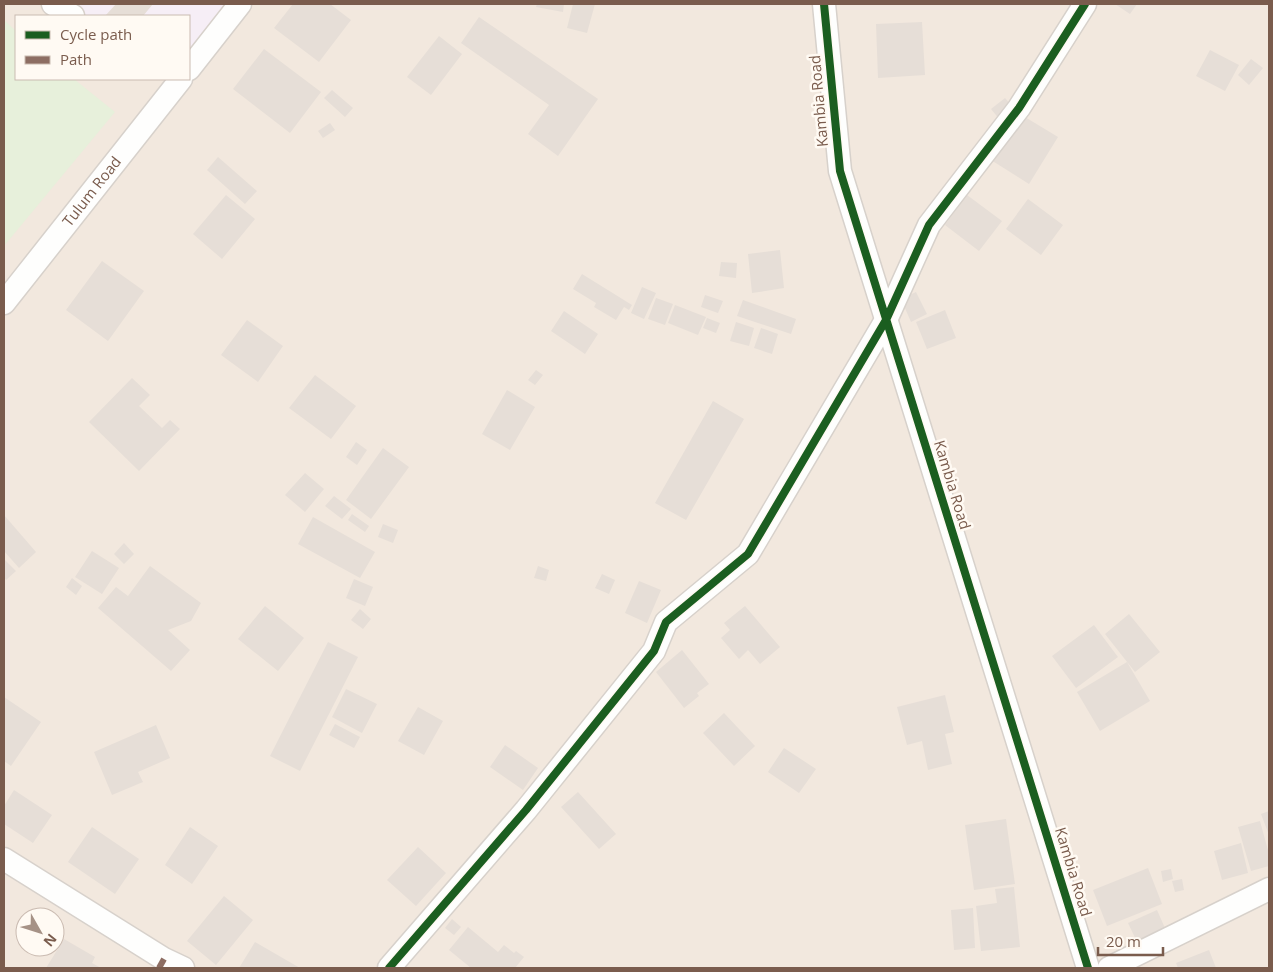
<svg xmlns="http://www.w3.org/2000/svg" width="1273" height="972" viewBox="0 0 1273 972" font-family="'Open Sans',sans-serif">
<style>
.residential{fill:#f2e8de;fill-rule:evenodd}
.education{fill:#f6eef6}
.pitch{fill:#e7f0db}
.building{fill:#e6ded7}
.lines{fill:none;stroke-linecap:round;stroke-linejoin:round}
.minor-casing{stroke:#d7d1cb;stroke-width:25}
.minor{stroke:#fefefd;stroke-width:22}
.quiet{stroke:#8d6e63;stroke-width:6;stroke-dasharray:12 6;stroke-linecap:butt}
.cycleway-casing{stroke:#fffaf3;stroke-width:11}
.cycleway{stroke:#1b5e20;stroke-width:8}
.labels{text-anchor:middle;stroke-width:5;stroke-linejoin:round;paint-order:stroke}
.street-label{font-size:15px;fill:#7a5c4d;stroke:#fffaf3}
</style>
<rect width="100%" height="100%" fill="#f9f5f0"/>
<path class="residential" d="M4 4H1269V968H4ZM16 16H189V79H16ZM25 917H55V947H25Z"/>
<path class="education" d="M69 4H237L189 60V16H87Z"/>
<path class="pitch" d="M4 20 16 31V79H74L115 112 4 246Z"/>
<path class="building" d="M116 4H153L143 16H105Z
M293 4H330L351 20 319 62 274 28Z
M537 4H564L563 12 536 7Z
M573 4H595L587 33 567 28Z
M1115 4H1137L1130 14Z
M479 17 598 99 558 156 528 134 549 105 461 43Z
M922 22 925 75 878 78 876 24Z
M439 36 462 54 431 95 407 77Z
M264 49 321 92 290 133 233 89Z
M1210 50 1239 65 1225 91 1196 76Z
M1251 59 1263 68 1249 85 1238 75Z
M332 90 353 108 345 117 324 98Z
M1005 98 1014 108 1000 120 991 109Z
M1020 114 1058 137 1029 184 991 160Z
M330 123 335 130 323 138 318 131Z
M218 157 257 191 245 204 207 170Z
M226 195 255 219 222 259 193 234Z
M967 195 1002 221 979 251 945 225Z
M1028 199 1063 225 1041 255 1006 229Z
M780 250 784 288 752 293 748 254Z
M102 261 144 291 108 341 66 310Z
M721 262 737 263 736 278 719 276Z
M582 274 632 305 629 310 624 307 616 320 594 307 596 303 573 289Z
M642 287 656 293 644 319 631 313Z
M916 292 927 314 911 322 901 299Z
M705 295 723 301 718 313 701 307Z
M656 298 673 304 665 325 648 319Z
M743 300 796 319 791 334 737 316Z
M675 305 706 317 698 335 668 323Z
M945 310 956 338 927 349 916 322Z
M564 311 598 334 585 354 551 331Z
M707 318 720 323 716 333 703 328Z
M247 320 283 346 258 382 221 355Z
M736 322 754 328 749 346 730 341Z
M761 328 778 334 772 354 754 348Z
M536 370 543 375 535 385 528 380Z
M315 375 356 406 331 439 289 408Z
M132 378 150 395 139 406 162 428 170 420 180 429 139 471 89 422Z
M507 390 535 407 510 450 482 434Z
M713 401 744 419 686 520 655 503Z
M356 442 367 450 357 465 346 457Z
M383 448 409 467 371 519 346 500Z
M305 473 324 489 305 512 285 495Z
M334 496 351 509 342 519 325 506Z
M352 514 369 526 365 532 348 520Z
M4 515 36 552 19 568 4 551Z
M313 517 375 552 360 578 298 544Z
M383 524 398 530 393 543 378 537Z
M124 543 134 554 124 564 114 554Z
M92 551 119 568 102 594 75 577Z
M4 559 16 571 6 580 4 577Z
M150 566 201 603 191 621 168 630 190 650 171 671 98 608 116 587 128 596Z
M538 566 549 570 546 581 534 578Z
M602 574 615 580 609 594 595 588Z
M72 578 82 586 76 595 66 587Z
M354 579 373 587 365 606 346 598Z
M639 581 661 590 647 623 625 613Z
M265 606 304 638 278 671 238 639Z
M745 606 780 647 760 664 748 650 739 659 721 638 730 630 724 623Z
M360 609 371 619 363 629 351 620Z
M1129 614 1160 652 1135 672 1105 634Z
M1094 625 1118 657 1076 688 1052 656Z
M328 642 358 657 300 771 270 756Z
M682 650 709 684 697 693 699 696 684 708 656 672Z
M1127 662 1150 701 1100 731 1077 692Z
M346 689 377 704 362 733 332 717Z
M945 695 954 732 945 734 952 764 928 770 922 741 907 745 897 707Z
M4 697 41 722 11 766 4 761Z
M418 707 443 721 424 755 398 741Z
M724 713 755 746 734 766 703 733Z
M335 724 360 737 354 748 329 735Z
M156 725 170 758 138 772 143 782 112 795 94 752Z
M505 745 538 768 523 790 490 767Z
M784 748 816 769 799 793 768 772Z
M14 790 52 815 33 843 4 824V806Z
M578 792 616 834 599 849 561 807Z
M1269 811V835L1261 814Z
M1006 819 1015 884 974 890 965 825Z
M1260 821 1269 854V866L1251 871 1238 827Z
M92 827 139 859 115 894 68 862Z
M190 827 218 846 192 884 165 865Z
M1241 843 1248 873 1222 880 1214 851Z
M418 847 446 873 416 906 387 880Z
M1148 868 1162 904 1107 926 1093 890Z
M1171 869 1173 879 1163 882 1161 871Z
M1182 879 1184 890 1175 892 1172 881Z
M1014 887 1020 947 981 951 976 906 997 903 995 889Z
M224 896 253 920 216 965 187 941Z
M973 908 975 948 954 950 951 910Z
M1157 910 1168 935 1140 948 1128 923Z
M452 919 461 927 454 935 445 928Z
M468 927 498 952 504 945 514 953 516 951 524 957 515 968H471L449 950Z
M64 939 95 957 92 963 101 968H46Z
M255 942 300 968H239Z
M1209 950 1216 968H1178L1176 963Z"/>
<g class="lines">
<g class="minor-casing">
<g id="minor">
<path d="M53 4 73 16"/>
<path d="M824 4 840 171 1088 968"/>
<path d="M189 69 240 4"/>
<path id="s1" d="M4 303 181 79"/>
<path d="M4 859 164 959 183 968"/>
<path d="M389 968 526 810 654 651 666 622 748 554 886 320 929 225 1019 108 1085 4"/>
<path d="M1109 968 1269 889"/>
</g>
</g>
<use href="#minor" class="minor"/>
<path class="quiet" d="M159 968 164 959"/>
<g class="cycleway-casing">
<path id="cycleway" d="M824 4 840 171 1088 968
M389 968 526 810 654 651 666 622 748 554 886 320 929 225 1019 108 1085 4"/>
</g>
<use href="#cycleway" class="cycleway"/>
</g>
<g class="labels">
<g class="street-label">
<text transform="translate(819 101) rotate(-95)" y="5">Kambia Road</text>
<text dy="5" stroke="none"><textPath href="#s1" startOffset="142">Tulum Road</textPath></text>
<text transform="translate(952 485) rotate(73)" y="5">Kambia Road</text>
<text transform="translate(1073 872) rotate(73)" y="5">Kambia Road</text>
</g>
</g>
<rect width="1273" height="972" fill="none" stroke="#7a5c4d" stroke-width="10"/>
<rect x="15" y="15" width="175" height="65" fill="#fffaf3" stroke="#cabbb1"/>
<rect x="25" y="31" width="25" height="8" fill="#1b5e20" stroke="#cabbb1"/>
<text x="60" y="40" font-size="15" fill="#7a5c4d">Cycle path</text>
<rect x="25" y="56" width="25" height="8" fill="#8d6e63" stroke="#cabbb1"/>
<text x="60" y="65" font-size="15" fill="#7a5c4d">Path</text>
<g transform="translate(40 932) rotate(129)"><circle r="24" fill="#fffaf3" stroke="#cabbb1"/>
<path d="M0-4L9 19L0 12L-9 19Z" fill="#a69286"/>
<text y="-8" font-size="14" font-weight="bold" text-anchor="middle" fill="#7a5c4d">N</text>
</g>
<path d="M1098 947v8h65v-8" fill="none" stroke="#7a5c4d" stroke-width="2.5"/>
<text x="1106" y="947" font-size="15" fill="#7a5c4d" stroke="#fffaf3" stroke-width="4" paint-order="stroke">20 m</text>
</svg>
